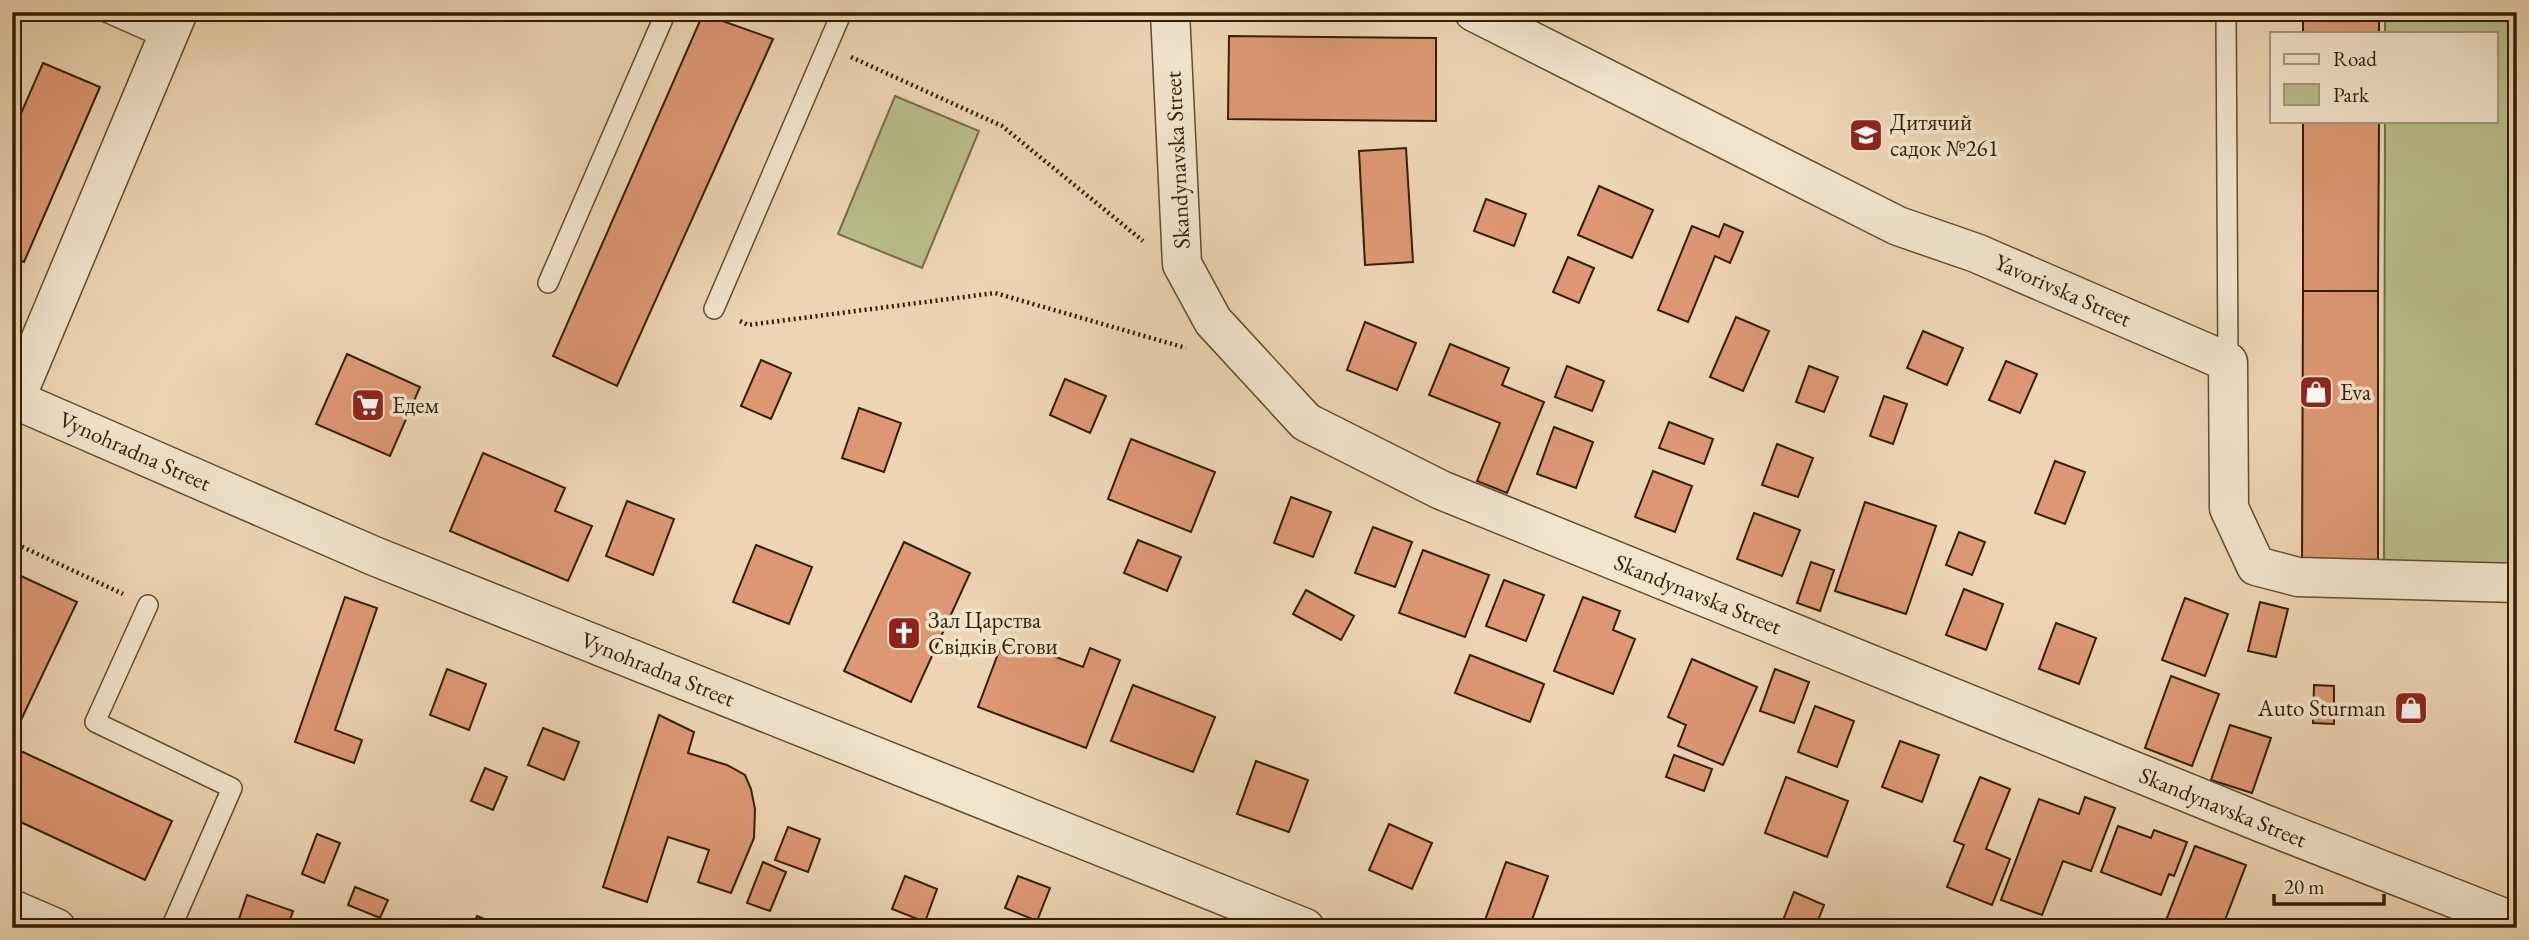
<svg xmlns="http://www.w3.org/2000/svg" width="2529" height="940" viewBox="0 0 2529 940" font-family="'EB Garamond',serif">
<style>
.green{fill:#b9bd8c;stroke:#766e46;stroke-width:2}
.building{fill:#dd9873;stroke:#331e01;stroke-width:2}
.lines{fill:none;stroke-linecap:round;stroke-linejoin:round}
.lane-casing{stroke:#624c2e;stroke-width:22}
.street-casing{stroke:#624c2e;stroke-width:41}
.path{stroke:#331e01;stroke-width:4.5;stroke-dasharray:2 3.5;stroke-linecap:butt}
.lane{stroke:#f3e4ce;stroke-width:19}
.street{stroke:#f3e4ce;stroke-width:38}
.labels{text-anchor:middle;stroke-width:7;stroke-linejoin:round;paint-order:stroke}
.poi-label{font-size:23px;fill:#331e01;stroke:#f3e4ce;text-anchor:start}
.street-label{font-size:23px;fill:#331e01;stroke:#f3e4ce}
</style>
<rect width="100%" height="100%" fill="#edd5b4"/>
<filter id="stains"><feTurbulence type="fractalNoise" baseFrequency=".00286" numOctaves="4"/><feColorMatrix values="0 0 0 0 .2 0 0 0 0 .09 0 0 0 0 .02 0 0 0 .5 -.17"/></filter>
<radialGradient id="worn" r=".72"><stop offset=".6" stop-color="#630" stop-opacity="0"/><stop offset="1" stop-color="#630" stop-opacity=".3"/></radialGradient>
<path class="green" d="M2385 12H2517V383L2513 569 2384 565 2385 121H2496V33H2385Z
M895 96 979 131 922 268 838 234Z"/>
<path class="building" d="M2120 12H2174V16L2120 18Z
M2303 12H2379V33H2303Z
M703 14 773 39 617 386 553 356Z
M1229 36 1436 38V121L1228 119Z
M43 63 100 87 24 262 12 257V134Z
M2303 121H2379L2378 291H2303Z
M1406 148 1413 262 1365 265 1359 151Z
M1599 186 1653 210 1632 258 1578 235Z
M1486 199 1526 214 1514 246 1474 231Z
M1724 224 1743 232 1730 263 1715 256 1688 322 1658 310 1692 226 1719 237Z
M1568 257 1594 268 1579 303 1553 292Z
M2303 291H2378V565H2302Z
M1736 317 1769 331 1743 391 1710 377Z
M1365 322 1416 343 1397 390 1347 370Z
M1923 331 1963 348 1947 385 1907 368Z
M1450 344 1509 368 1502 385 1544 402 1507 493 1477 481 1500 423 1429 395Z
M347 354 420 387 390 456 316 424Z
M761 360 791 373 771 419 741 406Z
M2006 361 2037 374 2020 413 1989 400Z
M1567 366 1604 381 1592 411 1555 397Z
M1809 366 1838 377 1824 412 1796 402Z
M1065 379 1106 396 1090 433 1050 415Z
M1884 396 1907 404 1893 444 1870 436Z
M859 408 901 423 884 472 842 458Z
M1669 422 1713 439 1704 464 1659 448Z
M1554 427 1593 442 1576 488 1537 474Z
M1131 439 1215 472 1191 532 1108 499Z
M1777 444 1813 458 1798 497 1762 485Z
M483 453 565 488 555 511 592 526 568 581 450 531Z
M2055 461 2085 472 2065 524 2035 513Z
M1653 471 1692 486 1675 532 1635 517Z
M1291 497 1331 512 1313 557 1274 543Z
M627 501 674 519 653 575 606 556Z
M1865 502 1936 526 1906 614 1835 591Z
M1754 513 1800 530 1782 576 1737 559Z
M1373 527 1412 542 1395 587 1355 573Z
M1959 532 1985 542 1972 575 1946 565Z
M1138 540 1181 557 1167 591 1124 573Z
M904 542 970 573 911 702 844 671Z
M756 545 812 567 789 624 733 602Z
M1423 550 1489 575 1465 637 1399 613Z
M1811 562 1834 570 1820 611 1797 603Z
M21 576 77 602 12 739V595Z
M1504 580 1544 595 1526 641 1486 626Z
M1964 589 2003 604 1986 650 1946 635Z
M1306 590 1354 616 1341 640 1293 614Z
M345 597 377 608 335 730 362 740 354 763 295 742Z
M1583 597 1620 611 1613 630 1635 639 1613 694 1554 671Z
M2185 598 2228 614 2205 676 2162 660Z
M2260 602 2288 609 2276 657 2248 651Z
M2056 623 2096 638 2079 684 2039 669Z
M1004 638 1083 667 1090 648 1120 660 1086 748 978 707Z
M1470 655 1544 684 1530 722 1455 693Z
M1692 659 1757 687 1723 765 1678 746 1686 725 1668 717Z
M447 669 486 684 469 730 430 715Z
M1775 669 1809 682 1794 723 1760 711Z
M2171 676 2219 694 2192 766 2145 748Z
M1133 685 1215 717 1193 772 1111 741Z
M2314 685 2334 686V724L2313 723Z
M1815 706 1854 721 1837 767 1798 752Z
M659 715 694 732 688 753 727 765 745 775 751 789 755 809 754 838 731 893 698 882 709 850 668 837 647 902 603 887Z
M2230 725 2271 738 2252 793 2211 780Z
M543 728 579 742 564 780 528 765Z
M1900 741 1939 755 1922 802 1882 787Z
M12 747 172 821 145 880 12 818Z
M1674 755 1712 769 1704 791 1666 777Z
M1256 761 1308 780 1289 832 1237 814Z
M485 768 507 777 493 810 471 801Z
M1786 777 1848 801 1827 857 1765 833Z
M1980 777 2010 789 1986 849 2010 859 1992 905 1947 887 1964 845 1954 841Z
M2085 797 2115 808 2091 871 2063 861 2042 915 2001 900 2039 799 2079 814Z
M1389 824 1432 843 1412 889 1369 870Z
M2118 826 2151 838 2154 830 2187 842 2174 876 2169 874 2161 895 2101 872Z
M788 827 820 839 808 872 775 860Z
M317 834 340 843 324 883 302 874Z
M2195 846 2246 865 2222 928H2163Z
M763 862 786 872 770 911 747 903Z
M1506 862 1548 876 1529 928H1497L1484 923Z
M905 876 937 889 925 922 892 909Z
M1018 876 1050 888 1037 921 1005 908Z
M355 887 388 900 380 918 348 905Z
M1794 892 1824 905 1815 928H1780Z
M247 895 293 911 287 928H236Z
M477 916 506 928H472Z
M1643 920 1666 928H1640Z"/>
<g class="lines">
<g class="lane-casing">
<path id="lane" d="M106 12 167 39
M2226 12 2228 362
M548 283 666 12
M714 309 842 12
M148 605 95 722 232 788 171 928"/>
</g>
<g class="street-casing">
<path id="street" d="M1170 12 1182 264 1213 321 1306 422 1441 490 2262 823 2517 923
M1474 12 1898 226 1976 253 2228 362 2229 508 2256 566 2298 577 2517 583
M16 400 374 556 1305 928
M12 407 178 12
M12 909 56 928"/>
</g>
<path class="path" d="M851 57 1002 126 1143 241
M740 321 748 325 995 293 1186 348
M12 542 123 594"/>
<use href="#lane" class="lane"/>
<use href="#street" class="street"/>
</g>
<defs>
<g id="school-square" transform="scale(1.75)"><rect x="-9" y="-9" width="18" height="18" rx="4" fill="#8f2418" stroke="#f3e4ce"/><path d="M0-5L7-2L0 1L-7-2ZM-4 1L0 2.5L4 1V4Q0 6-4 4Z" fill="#fff"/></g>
<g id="shop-square" transform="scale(1.75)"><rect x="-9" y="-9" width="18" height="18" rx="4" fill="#8f2418" stroke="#f3e4ce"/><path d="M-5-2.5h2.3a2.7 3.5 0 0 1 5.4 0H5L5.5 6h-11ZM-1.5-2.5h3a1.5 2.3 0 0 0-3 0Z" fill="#fff"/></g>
<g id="supermarket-square" transform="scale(1.75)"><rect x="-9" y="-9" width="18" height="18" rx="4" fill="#8f2418" stroke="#f3e4ce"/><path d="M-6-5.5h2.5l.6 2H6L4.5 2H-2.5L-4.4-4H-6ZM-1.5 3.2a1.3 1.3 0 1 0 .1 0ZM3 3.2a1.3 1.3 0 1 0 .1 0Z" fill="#fff"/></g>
<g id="church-square" transform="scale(1.75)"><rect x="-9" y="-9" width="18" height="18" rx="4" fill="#8f2418" stroke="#f3e4ce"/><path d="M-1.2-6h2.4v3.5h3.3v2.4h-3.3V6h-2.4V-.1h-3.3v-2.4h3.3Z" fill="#fff"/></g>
</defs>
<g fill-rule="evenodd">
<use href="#school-square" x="1866" y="135"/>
<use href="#shop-square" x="2316" y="392"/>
<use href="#supermarket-square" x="368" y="405"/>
<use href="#church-square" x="904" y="633"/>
<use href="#shop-square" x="2411" y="708"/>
</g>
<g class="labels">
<g class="poi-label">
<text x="1890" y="130">Дитячий<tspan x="1890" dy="26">садок №261</tspan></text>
<text x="2340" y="400">Eva</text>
<text x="392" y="413">Едем</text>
<text x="928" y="628">Зал Царства<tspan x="928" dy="26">Свідків Єгови</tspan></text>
<text x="2386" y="716" text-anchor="end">Auto Sturman</text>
</g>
<g class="street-label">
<text transform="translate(1177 160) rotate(-93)" y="8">Skandynavska Street</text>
<text transform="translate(2063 290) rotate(24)" y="8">Yavorivska Street</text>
<text transform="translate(135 451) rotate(24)" y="8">Vynohradna Street</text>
<text transform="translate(1698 594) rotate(22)" y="8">Skandynavska Street</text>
<text transform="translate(658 669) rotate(22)" y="8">Vynohradna Street</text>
<text transform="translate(2223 807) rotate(22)" y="8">Skandynavska Street</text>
</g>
</g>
<rect width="2529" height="940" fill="none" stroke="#edd5b4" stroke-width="42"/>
<rect x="14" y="14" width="2501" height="912" fill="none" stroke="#331e01" stroke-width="3.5"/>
<rect x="21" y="21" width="2487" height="898" fill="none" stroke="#331e01" stroke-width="2"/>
<rect x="2270" y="32" width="228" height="91" fill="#f3e4ce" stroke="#a6957c" stroke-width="2"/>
<rect x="2284" y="54" width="35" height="10" fill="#f3e4ce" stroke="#a6957c" stroke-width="2"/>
<text x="2333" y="66" font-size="21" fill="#331e01">Road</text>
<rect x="2284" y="84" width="35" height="21" fill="#b9bd8c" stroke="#a6957c" stroke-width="2"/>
<text x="2333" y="102" font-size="21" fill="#331e01">Park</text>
<path d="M2274 894v10h110v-10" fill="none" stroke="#331e01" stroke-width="3.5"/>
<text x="2284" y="894" font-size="21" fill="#331e01" stroke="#f3e4ce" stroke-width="5" paint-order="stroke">20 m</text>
<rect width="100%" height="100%" filter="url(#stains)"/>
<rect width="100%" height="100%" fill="url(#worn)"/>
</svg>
